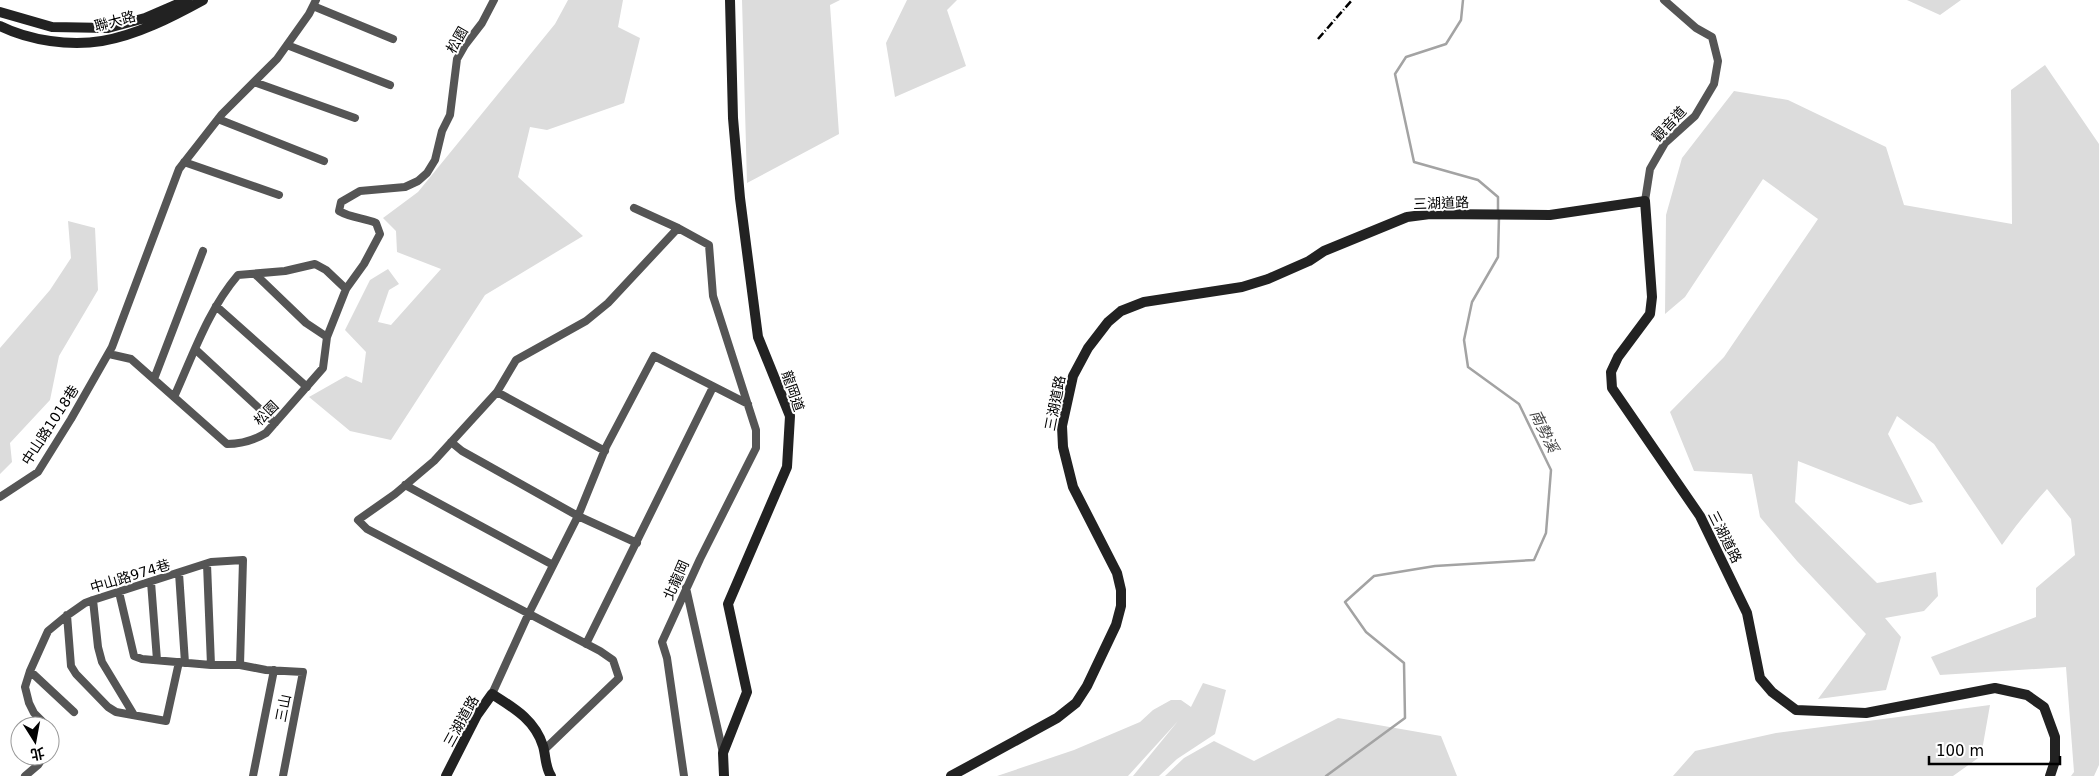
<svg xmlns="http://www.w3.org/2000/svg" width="2099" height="776" viewBox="0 0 2099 776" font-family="'DejaVu Sans','Noto Sans TC',sans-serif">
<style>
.green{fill:#dcdcdc}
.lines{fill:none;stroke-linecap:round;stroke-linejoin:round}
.stream{stroke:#a3a3a3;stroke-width:2.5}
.street{stroke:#555;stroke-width:8}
.secondary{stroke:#222;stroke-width:10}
.rail{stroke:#000;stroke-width:2.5;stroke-dasharray:8 2.5 1 2.5;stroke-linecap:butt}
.labels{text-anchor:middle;stroke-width:4;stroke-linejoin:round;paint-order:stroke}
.street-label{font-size:14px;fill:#000;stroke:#fff}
.water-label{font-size:15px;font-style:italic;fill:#444;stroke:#fff}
</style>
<rect width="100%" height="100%" fill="#fff"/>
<path class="green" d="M568 0H623L618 27 640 38 624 103 547 130 530 127 518 177 583 236 485 295 391 440 350 431 309 397 346 376 362 383 366 352 345 330 370 280 388 269 399 284 389 290 378 322 391 325 441 269 397 252 396 231 383 218 418 192 555 24Z
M742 0H840L830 5 839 134 747 183Z
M907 0H957L947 10 966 66 895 97 886 43Z
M1907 0H1961L1940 15Z
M2045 65 2099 144V765L2094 776H2071L2074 772 2066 667 1940 675 1931 657 2036 617V588L2075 555 2071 519 2047 489C2031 507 2016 525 2002 545L1934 444 1897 416 1888 434 1923 502 1910 505 1798 461 1795 502 1877 583 1936 572 1938 596 1924 611 1885 618 1901 637 1886 690 1818 699 1866 634 1797 561 1760 517 1752 474 1694 471 1670 412 1724 357 1818 219 1763 179 1685 297 1665 314 1666 215 1682 158 1734 91 1788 100 1886 147 1904 205 2012 224 2011 90Z
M68 221 95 228 98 290 59 356 50 400 10 443 12 462 0 474V348L50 290 71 258Z
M1203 683 1226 690 1215 734 1177 759 1159 776H1133L1178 721 1128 776H997L1074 750 1140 722 1153 710 1171 700H1181L1191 707Z
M1990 705 1981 756 1953 776H1673L1695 751 1776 733Z
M1338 718 1441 736 1457 776H1165L1184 758 1214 741 1254 761Z"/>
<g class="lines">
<path class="stream" d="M1463 0 1461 20 1446 44 1406 57 1395 74 1414 162 1478 180 1498 197V212
M1326 776 1405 718 1404 663 1366 632 1345 602 1374 576 1435 566 1534 560 1546 533 1551 470 1519 404 1468 367 1464 340 1472 302 1498 257 1499 217"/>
<path class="street" d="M313 6 393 39
M287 45 390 85
M254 82 355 118
M218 119 324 161
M184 162 279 195
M1645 201 1650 169 1665 143 1695 116 1714 84 1718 61 1712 37 1696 28 1664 0
M634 208 678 228 709 245 713 296 756 430V448L700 559 662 642 667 658 684 776
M256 275 306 323 327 337
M216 306 307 387
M195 349 275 423
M109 354 131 359 227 444C242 444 253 441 266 433L323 368 327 337 346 289 364 264 380 234 376 223C364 218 351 218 339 211L341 202 360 191 405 187 418 181 427 173 435 160 442 131 450 115 457 59 465 45 482 23 494 0
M154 379 203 251
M497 392 605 451
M174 397C193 355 208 310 238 275L285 271 315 264 326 270 346 289
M451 442 462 451 578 516 637 543
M405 485 553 565
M0 497 38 472 71 419 112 347 179 169 222 114 277 59 309 14 316 0
M207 564 211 665
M179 573 185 663
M151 582 157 660
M686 588 723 753
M119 592 134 656 142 659 211 665H240L266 670 303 672 283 776
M93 600 98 647 102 662 134 715
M67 615 71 666 76 674 108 707 116 712 166 721 179 662
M586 644 713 387
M30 671 74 712
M492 694 528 615 578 516 606 447 654 356 748 404
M47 726 34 713 29 703 25 687 30 671 48 631 65 617 85 603 93 600 211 562 243 560 240 665
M50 735V738
M544 750 619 678 613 660 600 651 367 529 358 520 395 494 434 461 497 392 516 360 586 321 608 303 678 228
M25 776 38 765 44 756
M253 776 274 670"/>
<path class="secondary" d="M0 12 52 27 108 28 145 18 187 0
M0 26C30 41 70 46 102 41 137 35 172 17 203 0
M446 776 477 715 492 694C514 708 535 720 543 746 546 756 545 767 551 776
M724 776 723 753 747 692 728 604 787 467 790 416 758 337 740 198 733 118 730 0
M951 776 1057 718 1076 703 1087 686 1116 625 1121 606V590L1117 573 1073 487 1063 447 1062 426 1073 376 1088 348 1108 322 1121 311 1144 302 1242 287 1268 279 1309 261 1324 251 1407 217 1430 214 1550 215 1645 201 1652 297 1650 314 1618 357 1611 372 1612 388 1700 516 1747 613 1760 678 1772 692 1796 710 1866 713 1995 688 2027 695 2044 707 2055 737V761L2050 776"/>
<path class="rail" d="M1318 39 1352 0"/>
</g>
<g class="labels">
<g class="street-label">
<text transform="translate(115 21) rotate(-15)" y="5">聯大路</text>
<text transform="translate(457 40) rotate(-60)" y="5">松園</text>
<text transform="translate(1669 124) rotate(-47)" y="5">觀音道</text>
<text transform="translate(1441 203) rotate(-2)" y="5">三湖道路</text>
<text transform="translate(793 391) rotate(71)" y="5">龍岡道</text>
<text transform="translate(1055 403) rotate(-79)" y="5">三湖道路</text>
<text transform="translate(266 413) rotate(-45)" y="5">松園</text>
<text transform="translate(50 425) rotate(-57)" y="5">中山路1018巷</text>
<text transform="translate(1725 537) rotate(63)" y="5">三湖道路</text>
<text transform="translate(130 576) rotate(-17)" y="5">中山路974巷</text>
<text transform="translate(676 580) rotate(-66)" y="5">北龍岡</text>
<text transform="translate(283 708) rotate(-79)" y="5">三山</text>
<text transform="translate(461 721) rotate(-61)" y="5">三湖道路</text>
</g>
<g class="water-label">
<text transform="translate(1544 431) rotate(64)" y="5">南勢溪</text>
</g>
</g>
<g transform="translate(35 741) rotate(169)"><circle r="24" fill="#ffffff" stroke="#999999"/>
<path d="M0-4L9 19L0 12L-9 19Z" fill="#000000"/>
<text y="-8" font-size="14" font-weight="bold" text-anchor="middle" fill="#000000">北</text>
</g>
<path d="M1929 756v8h131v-8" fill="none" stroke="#000000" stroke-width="2.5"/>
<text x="1936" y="756" font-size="15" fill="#000000" stroke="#ffffff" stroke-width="4" paint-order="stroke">100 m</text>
</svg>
